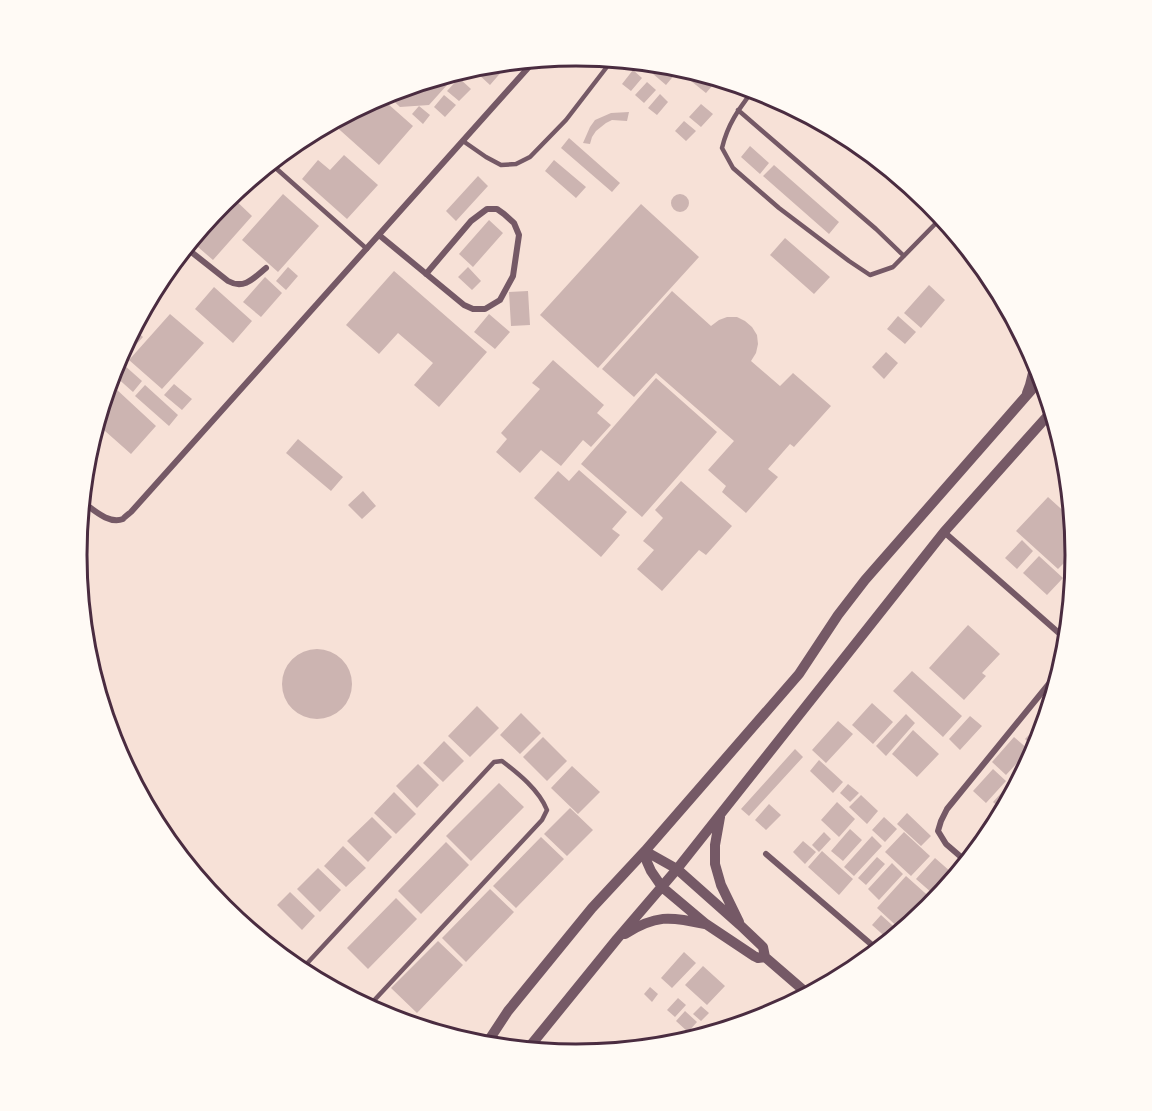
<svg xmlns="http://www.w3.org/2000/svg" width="1152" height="1111" viewBox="0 0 1152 1111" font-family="'Varela Round',sans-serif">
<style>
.building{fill:#ccb4b1}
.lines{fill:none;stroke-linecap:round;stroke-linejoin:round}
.service{stroke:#755966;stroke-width:4.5}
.minor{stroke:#755966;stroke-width:6}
.tertiary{stroke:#755966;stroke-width:10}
.rim{fill:none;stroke:#4a2c40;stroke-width:3}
</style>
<rect width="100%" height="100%" fill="#f7e1d7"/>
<path class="building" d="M639 62 674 65 681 67 666 85Z
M496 63 503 70 490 85 477 73 484 65Z
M633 70 642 78 631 91 622 84Z
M697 72 718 79 706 93 691 81Z
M439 77 447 85 429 105 400 107 385 93Z
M459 78 471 89 459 101 447 91Z
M647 82 656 90 644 103 635 95Z
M660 94 668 102 657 115 648 108Z
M444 95 456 105 445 117 434 107Z
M379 96 413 126 379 165 332 123Z
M701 104 713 114 701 127 689 117Z
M419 106 430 115 423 124 412 114Z
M629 112 627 121 612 120 606 123 596 131 592 137 590 144 583 143 590 127 595 120 611 113Z
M684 121 696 131 686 141 675 131Z
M320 128 323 130 310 145 302 138Z
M569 138 620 183 612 192 561 148Z
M750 146 769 163 760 174 741 157Z
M344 155 378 185 347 219 302 179 318 160 330 170Z
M554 160 586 187 576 198 545 171Z
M774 165 839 222 829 234 763 176Z
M255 175 256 176 243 191 240 188Z
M478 176 488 186 456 221 446 211Z
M283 194 319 226 278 272 242 240Z
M671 203a9 9 0 1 1 18 0a9 9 0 1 1-18 0Z
M231 196 252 216 213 260 191 241Z
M641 204 699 257 598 368 540 315Z
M489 220 503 233 473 267 459 254Z
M785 238 830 277 814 294 770 255Z
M288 267 298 276 286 290 276 281Z
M468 267 481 281 472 290 458 277Z
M394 271 487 352 439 407 414 385 433 363 398 333 379 354 346 325Z
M265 277 282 293 261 317 243 302Z
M929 285 945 300 921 328 904 313Z
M214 287 252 321 233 343 195 309Z
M528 291 530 325 511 326 509 292Z
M672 291 711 326 719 320 727 317H737L745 321 752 327 757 335 758 344 756 353 751 361 780 386 793 373 831 406 794 447 790 444 768 469 778 477 746 513 722 492 726 486 708 470 734 441 656 373 634 397 602 369Z
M170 314 204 343 162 389 129 360Z
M489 314 510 332 495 349 474 332Z
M898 316 916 332 905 344 887 329Z
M133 328 143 337 123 359 119 355Z
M886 352 898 363 884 379 872 367Z
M553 360 604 405 597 413 611 425 591 447 583 440 561 466 541 450 520 473 496 452 507 439 501 433 540 389 532 383Z
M124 365 142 381 133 392 115 376Z
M656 378 717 432 642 517 581 464Z
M174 384 192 399 182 410 164 395Z
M145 385 178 415 169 426 135 396Z
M115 388 156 426 131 454 96 423 103 402Z
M298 439 343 477 331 491 286 453Z
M579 470 627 512 612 529 620 535 601 557 534 498 558 471 569 481Z
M681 481 732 526 706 555 699 550 662 591 637 569 654 550 643 541 663 518 655 510Z
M363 491 376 506 362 519 348 505Z
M1048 497 1069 516 1072 513 1076 551 1058 569 1016 531Z
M1022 540 1033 551 1017 569 1005 558Z
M1039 556 1063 578 1047 595 1023 573Z
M968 625 1000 654 982 673 986 676 964 700 929 668Z
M282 684a35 35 0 1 1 70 0a35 35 0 1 1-70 0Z
M912 671 962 716 943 737 893 691Z
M872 703 893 722 873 744 852 725Z
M477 706 499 728 470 757 448 736Z
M521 713 541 733 520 754 500 735Z
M906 714 915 723 886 756 876 746Z
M1048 715 1038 747 1036 750 1025 739Z
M970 716 982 726 960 750 949 739Z
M838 721 853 734 826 763 812 750Z
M913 730 939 754 917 777 892 754Z
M543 737 567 761 547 781 523 757Z
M1014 737 1029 750 1006 775 992 762Z
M444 741 464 761 443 782 423 763Z
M795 749 803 757 749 816 741 809Z
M819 760 843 782 833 793 810 771Z
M418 764 439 785 417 808 396 786Z
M1028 764H1029L1003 811 993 802Z
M572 766 600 792 578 814 551 788Z
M993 769 1006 781 986 803 973 791Z
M499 783 524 807 471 861 446 836Z
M848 784 859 793 850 802 840 793Z
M394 792 416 814 396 834 374 813Z
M861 795 878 811 867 824 849 807Z
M837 802 855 819 839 837 821 820Z
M769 804 781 815 766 830 755 820Z
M570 808 593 830 567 856 544 834Z
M994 810 1001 816 993 830 984 822Z
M907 813 931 836 921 846 897 824Z
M372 817 392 837 368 862 347 841Z
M884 817 897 829 885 842 872 830Z
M850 829 862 840 843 861 831 851Z
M824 832 831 839 819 852 812 845Z
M904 832 930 856 911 876 885 852Z
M872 836 882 846 854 876 844 867Z
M541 837 564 859 516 908 493 886Z
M803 841 816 852 805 864 793 852Z
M446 842 469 865 421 914 398 891Z
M343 846 366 868 346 887 324 866Z
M822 851 853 879 839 895 808 867Z
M877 857 885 864 866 885 858 878Z
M935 858 951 872 932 893 916 879Z
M892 863 903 874 879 900 868 889Z
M318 868 341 890 320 912 297 889Z
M906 876 934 901 916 920 902 931 877 908Z
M490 889 514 912 466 962 442 938Z
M290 892 315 916 302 930 277 905Z
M396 898 417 919 368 969 347 948Z
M881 915 901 933 890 941 872 925Z
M438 941 463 965 417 1013 391 988Z
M684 952 696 963 672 988 661 978Z
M703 966 725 986 707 1005 685 985Z
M650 987 658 994 652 1002 644 994Z
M678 998 686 1005 675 1017 667 1010Z
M701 1006 709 1013 701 1021 693 1014Z
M685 1011 697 1022 688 1032 676 1021Z"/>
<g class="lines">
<path class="service" d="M754 89C739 109 728 123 722 148L733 168 779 208 849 261 870 275 893 267 942 217
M738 110 876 229 904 256
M463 141 486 157 501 165 516 164 530 157 566 120 613 59
M270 163 367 249
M299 972 494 762 502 761C519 774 539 790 547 810L542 820 367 1008"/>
<path class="minor" d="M379 235 464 305 473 309H485L500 300 513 276 519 235 514 223 504 214 497 209H487L471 221 426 274
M185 247 228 281C244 290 254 278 266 268
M81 501C92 508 108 525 123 519 123 518 130 513 131 512L536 59
M944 532 1068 641
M766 854 879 951
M968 863 946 844 938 831 941 821 947 809 1061 669"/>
<path class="tertiary" d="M1027 393 1030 385 1036 361
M720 817 715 845V864L721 885 739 922
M645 851 677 869 740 925 763 947 765 957 809 995
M645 851 647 862 651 871 662 887 706 924 754 956 758 958 765 957
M625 934C655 915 670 916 704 924
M485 1046 508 1011 592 908 645 851 799 674 838 615 865 580 1042 378
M526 1051 617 939 677 869 944 532 1052 411"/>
</g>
<path d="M0 0H1152V1111H0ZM87 555a489 489 0 1 1 978 0a489 489 0 1 1-978 0Z" fill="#fffaf5" fill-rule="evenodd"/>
<path class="rim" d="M87 555a489 489 0 1 1 978 0a489 489 0 1 1-978 0Z"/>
</svg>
